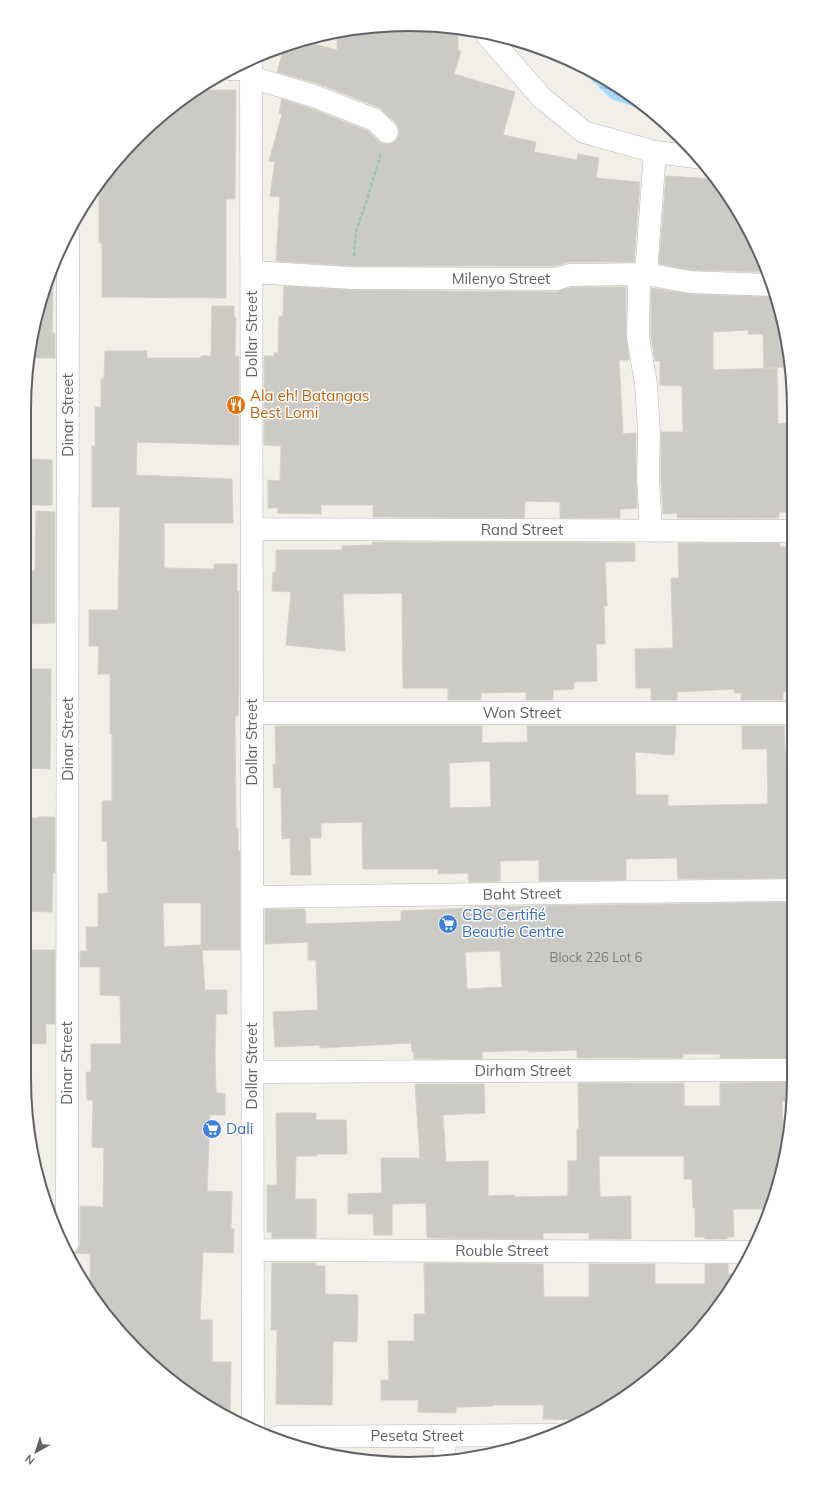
<svg xmlns="http://www.w3.org/2000/svg" width="818" height="1488" viewBox="0 0 818 1488" font-family="Mulish,sans-serif">
<style>
.water{fill:url(#water-ripples)}
.building{fill:#cccac5;stroke:#d6d1c6;fill-rule:evenodd}
.lines{fill:none;stroke-linecap:round;stroke-linejoin:round}
.minor-casing{stroke:#b5b8bc;stroke-width:23}
.path{stroke:#9cc7a9;stroke-width:2.5;stroke-dasharray:4 2;stroke-linecap:butt}
.minor{stroke:#fff;stroke-width:22}
.labels{text-anchor:middle;stroke-width:3;stroke-linejoin:round;paint-order:stroke}
.number-label{font-size:13px;fill:#7a7d7f}
.street-label{font-size:15px;fill:#5f6368;stroke:#fff}
.food-label{font-size:15px;fill:#c56008;stroke:#fff;text-anchor:start}
.shop-label{font-size:15px;fill:#366cbe;stroke:#fff;text-anchor:start}
.rim{fill:none;stroke:#5f6368;stroke-width:2}
</style>
<defs>
<pattern id="water-ripples" width="26" height="14" patternUnits="userSpaceOnUse"><rect width="26" height="14" fill="#aadaff"/><path d="M2 4q2-2 4 0t4 0M15 11q2-2 4 0t4 0" fill="none" stroke="#8eb4d2"/></pattern>
</defs>
<rect width="100%" height="100%" fill="#f1efe8"/>
<path class="water" d="M574 63 601 75 655 114 611 99Z"/>
<path class="building" d="M384 25 458 27V50L461 51 454 74 515 92 503 135 536 142 534 152 577 160 578 154 599 158 596 178 640 182 634 262H569L555 266H352L276 261 280 197 270 196 275 161H269L282 114 279 113 282 99 310 108 368 131 378 141 383 144H390L396 141 399 135V129L396 123 380 108 319 84 277 72 284 47 301 40 337 50V32Z
M196 90H236L235 199H226V298L102 297V243H99V184L120 155 174 104Z
M666 176 715 179 729 195 767 272 691 270 659 264Z
M48 284H53L52 333H55V358H29L37 309Z
M284 286 352 290 557 292 571 287H626V337L629 360H619L623 434 636 433V478L637 508 620 509V518H560V502L525 501 524 518 373 517V505H321V514L277 513 278 508H268V480L280 481 281 446 264 445V356H274V353H278L279 316H283Z
M651 288 690 294 776 297 782 322 783 367 764 368 763 334H748V330L713 332V370L777 368 778 424 791 423V512H779V518H677V513L663 514 661 478V432H683L682 386 660 385V361H655L651 336Z
M212 306H234V318H236L235 356H239V445L137 442 136 475 232 479 233 523H164V568L214 569V564H237V591H239V685L238 716H235L236 828H238V851H240V950H202L205 990H227V1014H216L215 1054 216 1093 225 1094V1115H210L207 1191 232 1192 231 1229H234L233 1253 203 1252 200 1320H212V1362H231L230 1415 195 1399 104 1314 90 1289V1254L75 1253 78 1250 80 1244V1206L103 1207 104 1148 92 1147 93 1100H87L86 1072H91V1044H121L120 996 100 995V967H80V951H87L86 927H98V894L108 893 107 841H102V801H112V734H110V674H98L99 646H89V610H118L120 507H92V446H95V407H101V379H104L105 351H147V358H201V356H211ZM163 903H201V949V945L164 947Z
M27 459 52 460V505H25V485H27Z
M36 511 55 512V623L25 624V571H35Z
M372 542 635 543V561L605 562 607 606H604L605 644H596L597 681 574 682V689L553 690V700H526V692L481 693V700H448V688H403L402 593 343 594 345 651 286 645 291 592 272 591 273 572H276V550H342V546L372 545Z
M678 543H780V547H791L792 691 783 692V700H741V693H734V689L677 692V700H651V688H636L635 649 673 648 671 578H679Z
M24 669H51L50 769 24 768Z
M275 726H482V743L528 742 527 726H676L674 755 635 752 636 795H668V806L768 804 767 749H742V726H784L786 767H792V859H786V878L678 879 677 858 626 859V880L539 881V860L500 861V881L469 882 468 873 438 874V869H363L362 822 321 823V838H310L311 875H291L290 838 282 839 281 787 274 788 273 764H276ZM490 761 491 807 450 808 449 763Z
M38 817H55V873H53L52 912 24 911V818H38Z
M793 902V965L788 1022H793V1058H720V1054H683V1058H577V1050L528 1052V1050L482 1052 483 1059H414V1052H412L411 1043 320 1048V1045L275 1047 273 1012 318 1010 316 960H308V942L265 944V909H305L306 924 401 921V911L470 908V907ZM500 951 502 987 467 989 465 952Z
M28 950H55V1024H46V1044L24 1043V1024H28Z
M793 1082V1102L782 1101 783 1151H785L781 1179 768 1209H733L734 1237H727V1239H705L704 1237H695V1208H693L692 1179H684V1156H599L600 1197 631 1196V1239H589V1233H543V1239L427 1238 426 1203 392 1204V1235H374L373 1214H348V1194L382 1193 381 1158H420L415 1084H484L485 1113 443 1115 446 1162 488 1161V1196L515 1195V1197L568 1196V1161H577V1129H579L578 1083H684V1106H720V1083Z
M276 1113H316V1120H346L347 1154H317V1156H296L295 1199H316V1238H272V1232H267V1185H277Z
M45 1204 55 1205V1222Z
M272 1263H316V1266H325V1294L358 1295 357 1342 333 1341 332 1405 276 1404 277 1330H271Z
M424 1263 543 1264 544 1297H589V1264H655V1284H705V1264H728V1274H740L663 1368 580 1420 543 1419 544 1405H493V1406L456 1407V1413L418 1412V1400H381V1380H389L388 1341H414V1314H425Z"/>
<g class="lines">
<g class="minor-casing">
<path id="minor" d="M486 34 542 98 584 132 655 152 696 157
M251 59 253 1425
M231 69H251
M251 77 314 96 375 120 387 132
M252 272 352 278 557 279 569 275 646 274 690 282 773 285
M252 529 791 531
M651 531 648 478 649 431 646 384 638 337 639 284 640 280 646 274 655 152
M252 713H792
M252 897 792 890
M253 1072 793 1070
M67 1244 68 234
M253 1250 750 1252
M278 1437 556 1435
M444 1461 445 1436"/>
</g>
<path class="path" d="M354 256 356 231 367 200 381 153"/>
<use href="#minor" class="minor"/>
</g>
<defs>
<g id="restaurant-disc" transform="scale(1)"><circle r="9.5" fill="#e8710a" stroke="#fff"/><path d="M-5-6h1v4h1v-4h1v4h1v-4h1v5L-1.5 .5V6h-2V.5L-5-1ZM5-6V6H3V1.5H1.5Q1.5-4 5-6Z" fill="#fff"/></g>
<g id="supermarket-disc" transform="scale(1)"><circle r="9.5" fill="#3f7fe0" stroke="#fff"/><path d="M-6-5.5h2.5l.6 2H6L4.5 2H-2.5L-4.4-4H-6ZM-1.5 3.2a1.3 1.3 0 1 0 .1 0ZM3 3.2a1.3 1.3 0 1 0 .1 0Z" fill="#fff"/></g>
</defs>
<g fill-rule="evenodd">
<use href="#restaurant-disc" x="236" y="405"/>
<use href="#supermarket-disc" x="448" y="924"/>
<use href="#supermarket-disc" x="212" y="1129"/>
</g>
<g class="labels">
<g class="number-label">
<text x="596" y="962">Block 226 Lot 6</text>
</g>
<g class="street-label">
<text x="501" y="284">Milenyo Street</text>
<text transform="translate(252 334) rotate(-90)" y="5">Dollar Street</text>
<text transform="translate(68 415) rotate(-90)" y="5">Dinar Street</text>
<text x="522" y="535">Rand Street</text>
<text x="522" y="718">Won Street</text>
<text transform="translate(68 739) rotate(-90)" y="5">Dinar Street</text>
<text transform="translate(252 742) rotate(-90)" y="5">Dollar Street</text>
<text transform="translate(522 894) rotate(-1)" y="5">Baht Street</text>
<text transform="translate(67 1063) rotate(-90)" y="5">Dinar Street</text>
<text transform="translate(252 1066) rotate(-90)" y="5">Dollar Street</text>
<text x="523" y="1076">Dirham Street</text>
<text x="502" y="1256">Rouble Street</text>
<text x="417" y="1441">Peseta Street</text>
</g>
<g class="food-label">
<text x="250" y="401">Ala eh! Batangas<tspan x="250" dy="17">Best Lomi</tspan></text>
</g>
<g class="shop-label">
<text x="462" y="920">CBC Certifié<tspan x="462" dy="17">Beautie Centre</tspan></text>
<text x="226" y="1134">Dali</text>
</g>
</g>
<path d="M0 0H818V1488H0ZM409 31H409A378 378 0 0 1 787 409V1079A378 378 0 0 1 409 1457H409A378 378 0 0 1 31 1079V409A378 378 0 0 1 409 31Z" fill="#fff" fill-rule="evenodd"/>
<path class="rim" d="M409 31H409A378 378 0 0 1 787 409V1079A378 378 0 0 1 409 1457H409A378 378 0 0 1 31 1079V409A378 378 0 0 1 409 31Z"/>
<g transform="translate(36 1452) rotate(219)" stroke="#ffffff" stroke-width="3" paint-order="stroke">
<path d="M0-3L7 15L0 10L-7 15Z" fill="#5f6368"/>
<text y="-6" font-size="11" font-weight="bold" text-anchor="middle" fill="#5f6368">N</text>
</g>
</svg>
